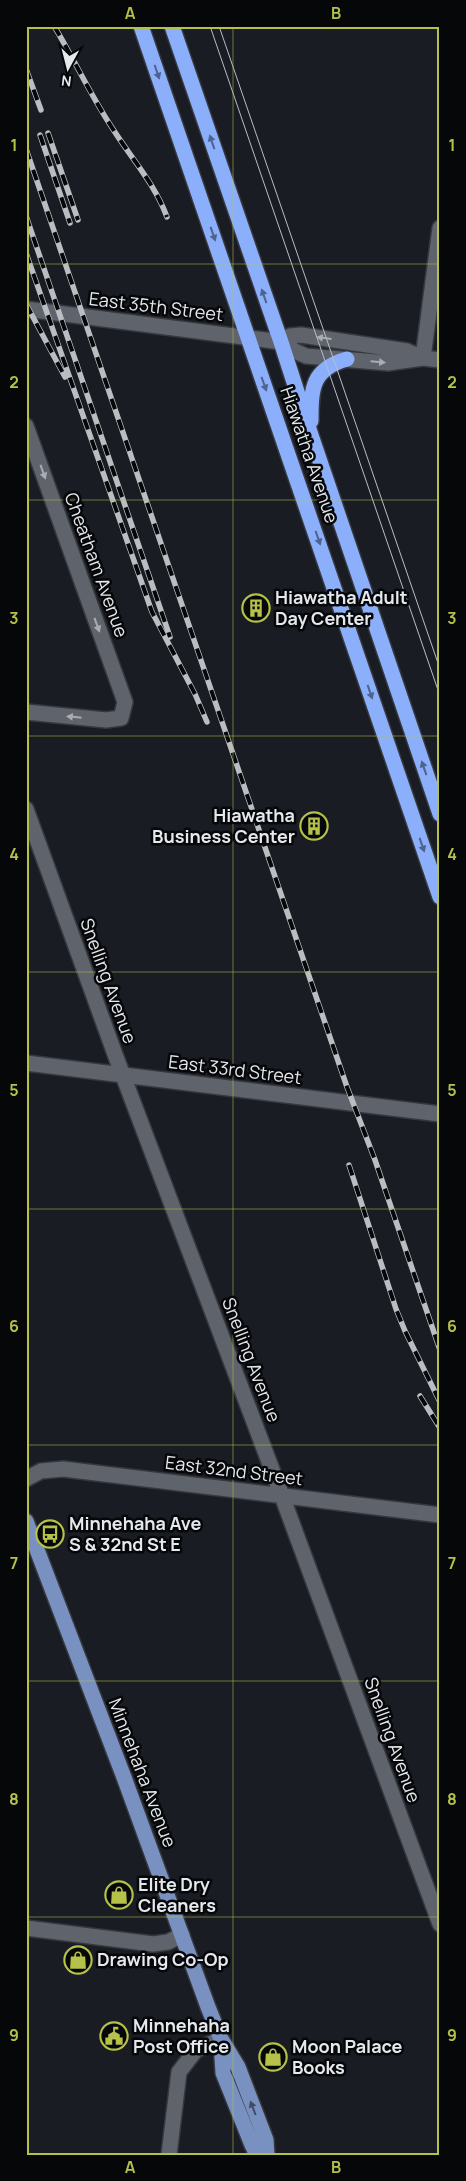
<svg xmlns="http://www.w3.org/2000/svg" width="466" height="2181" viewBox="0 0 466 2181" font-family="Manrope,sans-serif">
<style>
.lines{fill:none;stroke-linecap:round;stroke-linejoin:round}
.minor-casing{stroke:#36383e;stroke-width:18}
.major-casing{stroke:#36383e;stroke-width:18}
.highway-casing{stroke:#36383e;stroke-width:18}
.minor{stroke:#5f636b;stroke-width:15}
.major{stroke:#7991c1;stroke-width:15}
.highway{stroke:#8baffb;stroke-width:15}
.tram{stroke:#babdc2;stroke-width:1}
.rail-casing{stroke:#babdc2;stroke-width:5.5}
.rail{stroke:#060709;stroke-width:4;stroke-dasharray:11;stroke-linecap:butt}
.oneway{fill:#4f638e}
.oneway2{fill:#a9acb2}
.oneway3{fill:#404c65}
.grid{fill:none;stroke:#b6c149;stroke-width:1;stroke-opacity:0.55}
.labels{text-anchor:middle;stroke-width:5;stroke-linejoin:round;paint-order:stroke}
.street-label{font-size:18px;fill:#e5e8ed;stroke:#060709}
.poi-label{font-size:18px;font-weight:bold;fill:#e5e8ed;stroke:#060709;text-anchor:start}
.neatline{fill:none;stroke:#b6c149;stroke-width:2}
.grid-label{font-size:16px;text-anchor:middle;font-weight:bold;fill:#b6c149}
</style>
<rect width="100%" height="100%" fill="#191c23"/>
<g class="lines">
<g class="minor-casing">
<path id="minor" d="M26 309 281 342 295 351 306 356 388 363 423 358
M281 342 290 336 301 335 407 351 423 358 440 360
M423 358 440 228
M26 426 125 702 121 718 106 720 26 712
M26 809 116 1057 282 1496 440 1924
M26 1063 440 1114
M26 1479 41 1471 63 1469 440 1515
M26 1928 153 1944 168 1942 182 1935
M169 2155 179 2072 196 2050 221 2039"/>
</g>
<g class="major-casing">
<path id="major" d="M26 1521 125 1780 208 2007 221 2039 238 2067 266 2140 267 2155
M221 2043 223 2073 252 2145 257 2155"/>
</g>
<g class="highway-casing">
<path id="highway" d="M141 26 440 897
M172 26 281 342 311 435 440 814
M311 421C311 388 312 369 347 359"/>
</g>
<use href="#minor" class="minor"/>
<use href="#major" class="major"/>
<use href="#highway" class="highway"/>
<path class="tram" d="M210 26 440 696
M219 26 440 669"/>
<g class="rail-casing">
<path id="rail" d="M54 26C74 59 90 94 111 126 130 157 154 182 167 217
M26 69 41 110
M48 133 78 220
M40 135 70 223
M26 149 347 1087 375 1160 440 1350
M26 216 170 637
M26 253 152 612 195 694 207 722
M26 304 65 377
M349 1165 396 1309 405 1331 440 1402
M420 1396 440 1428"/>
</g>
<use href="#rail" class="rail"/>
</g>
<defs><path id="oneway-solid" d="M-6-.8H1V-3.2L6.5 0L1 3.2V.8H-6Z" transform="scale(1.25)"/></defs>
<g class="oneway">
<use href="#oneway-solid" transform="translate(157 72) rotate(71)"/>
<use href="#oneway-solid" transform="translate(212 142) rotate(-109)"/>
<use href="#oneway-solid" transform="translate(213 234) rotate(71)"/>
<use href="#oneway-solid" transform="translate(264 296) rotate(-109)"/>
<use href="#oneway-solid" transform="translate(264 384) rotate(70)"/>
<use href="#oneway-solid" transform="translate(318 538) rotate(71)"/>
<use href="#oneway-solid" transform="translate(370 692) rotate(71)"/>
<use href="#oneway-solid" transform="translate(424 768) rotate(-109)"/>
<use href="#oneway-solid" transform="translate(422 845) rotate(71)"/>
</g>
<g class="oneway2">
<use href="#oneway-solid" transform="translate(324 338) rotate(-173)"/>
<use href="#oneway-solid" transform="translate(378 362) rotate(5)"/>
<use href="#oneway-solid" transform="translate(43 472) rotate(70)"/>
<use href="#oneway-solid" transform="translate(97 625) rotate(70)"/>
<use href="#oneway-solid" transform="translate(74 717) rotate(-174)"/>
</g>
<use class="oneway3" href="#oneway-solid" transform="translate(253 2108) rotate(-111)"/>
<path class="grid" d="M233 26V2155M26 264H440M26 500H440M26 736H440M26 972H440M26 1209H440M26 1445H440M26 1681H440M26 1917H440"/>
<defs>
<g id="building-ring" transform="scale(1.4375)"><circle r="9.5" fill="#060709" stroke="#b6c149" stroke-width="1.5"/><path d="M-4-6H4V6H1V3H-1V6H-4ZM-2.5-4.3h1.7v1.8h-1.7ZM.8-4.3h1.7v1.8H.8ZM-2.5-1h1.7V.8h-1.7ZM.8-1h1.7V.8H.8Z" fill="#b6c149"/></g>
<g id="bus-ring" transform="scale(1.4375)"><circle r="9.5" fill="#060709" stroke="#b6c149" stroke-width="1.5"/><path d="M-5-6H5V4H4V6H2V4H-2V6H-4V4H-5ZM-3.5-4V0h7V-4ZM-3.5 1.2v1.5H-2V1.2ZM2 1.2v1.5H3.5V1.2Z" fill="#b6c149"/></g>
<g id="shop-ring" transform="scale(1.4375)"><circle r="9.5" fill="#060709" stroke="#b6c149" stroke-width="1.5"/><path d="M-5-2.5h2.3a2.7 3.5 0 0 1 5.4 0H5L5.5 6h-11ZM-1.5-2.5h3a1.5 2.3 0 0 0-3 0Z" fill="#b6c149"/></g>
<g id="civic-ring" transform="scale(1.4375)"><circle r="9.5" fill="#060709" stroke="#b6c149" stroke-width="1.5"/><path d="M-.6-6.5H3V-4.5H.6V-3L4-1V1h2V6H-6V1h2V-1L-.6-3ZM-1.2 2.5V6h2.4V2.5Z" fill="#b6c149"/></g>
</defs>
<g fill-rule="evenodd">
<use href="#building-ring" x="256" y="608"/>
<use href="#building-ring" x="314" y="826"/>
<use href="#bus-ring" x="50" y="1534"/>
<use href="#shop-ring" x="119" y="1895"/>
<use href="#shop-ring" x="78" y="1960"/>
<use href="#civic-ring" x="114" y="2036"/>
<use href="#shop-ring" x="273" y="2057"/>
</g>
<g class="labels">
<g class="street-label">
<text transform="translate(156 307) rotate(7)" y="6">East 35th Street</text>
<text transform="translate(309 455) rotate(71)" y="6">Hiawatha Avenue</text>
<text transform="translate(96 565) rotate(70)" y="6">Cheatham Avenue</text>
<text transform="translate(108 981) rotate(70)" y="6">Snelling Avenue</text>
<text transform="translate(235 1070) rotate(7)" y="6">East 33rd Street</text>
<text transform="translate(251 1360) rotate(69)" y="6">Snelling Avenue</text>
<text transform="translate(234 1471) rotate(7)" y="6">East 32nd Street</text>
<text transform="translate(392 1740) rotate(70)" y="6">Snelling Avenue</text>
<text transform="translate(142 1773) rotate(69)" y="6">Minnehaha Avenue</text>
</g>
<g class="poi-label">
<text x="275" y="604">Hiawatha Adult<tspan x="275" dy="21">Day Center</tspan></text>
<text x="295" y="822" text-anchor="end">Hiawatha<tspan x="295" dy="21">Business Center</tspan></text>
<text x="69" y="1530">Minnehaha Ave<tspan x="69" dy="21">S &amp; 32nd St E</tspan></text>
<text x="138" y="1891">Elite Dry<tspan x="138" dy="21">Cleaners</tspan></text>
<text x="97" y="1966">Drawing Co-Op</text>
<text x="133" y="2032">Minnehaha<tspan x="133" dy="21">Post Office</tspan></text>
<text x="292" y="2053">Moon Palace<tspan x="292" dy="21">Books</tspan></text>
</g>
</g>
<rect width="466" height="2181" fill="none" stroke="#060709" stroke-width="55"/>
<g transform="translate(68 68) rotate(187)" stroke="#060709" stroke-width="4" paint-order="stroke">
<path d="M0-4L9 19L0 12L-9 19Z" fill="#e5e8ed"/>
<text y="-8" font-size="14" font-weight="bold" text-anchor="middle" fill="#e5e8ed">N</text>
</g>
<rect x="28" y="28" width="410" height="2126" class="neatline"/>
<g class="grid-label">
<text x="130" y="19">A</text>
<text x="336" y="19">B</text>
<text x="14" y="151">1</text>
<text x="452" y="151">1</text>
<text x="14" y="388">2</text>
<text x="452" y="388">2</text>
<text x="14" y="624">3</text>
<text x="452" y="624">3</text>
<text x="14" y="860">4</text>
<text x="452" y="860">4</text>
<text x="14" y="1096">5</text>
<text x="452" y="1096">5</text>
<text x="14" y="1332">6</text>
<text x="452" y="1332">6</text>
<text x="14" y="1569">7</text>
<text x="452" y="1569">7</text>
<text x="14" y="1805">8</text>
<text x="452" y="1805">8</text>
<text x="14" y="2041">9</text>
<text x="452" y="2041">9</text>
<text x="130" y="2173">A</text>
<text x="336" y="2173">B</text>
</g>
</svg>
